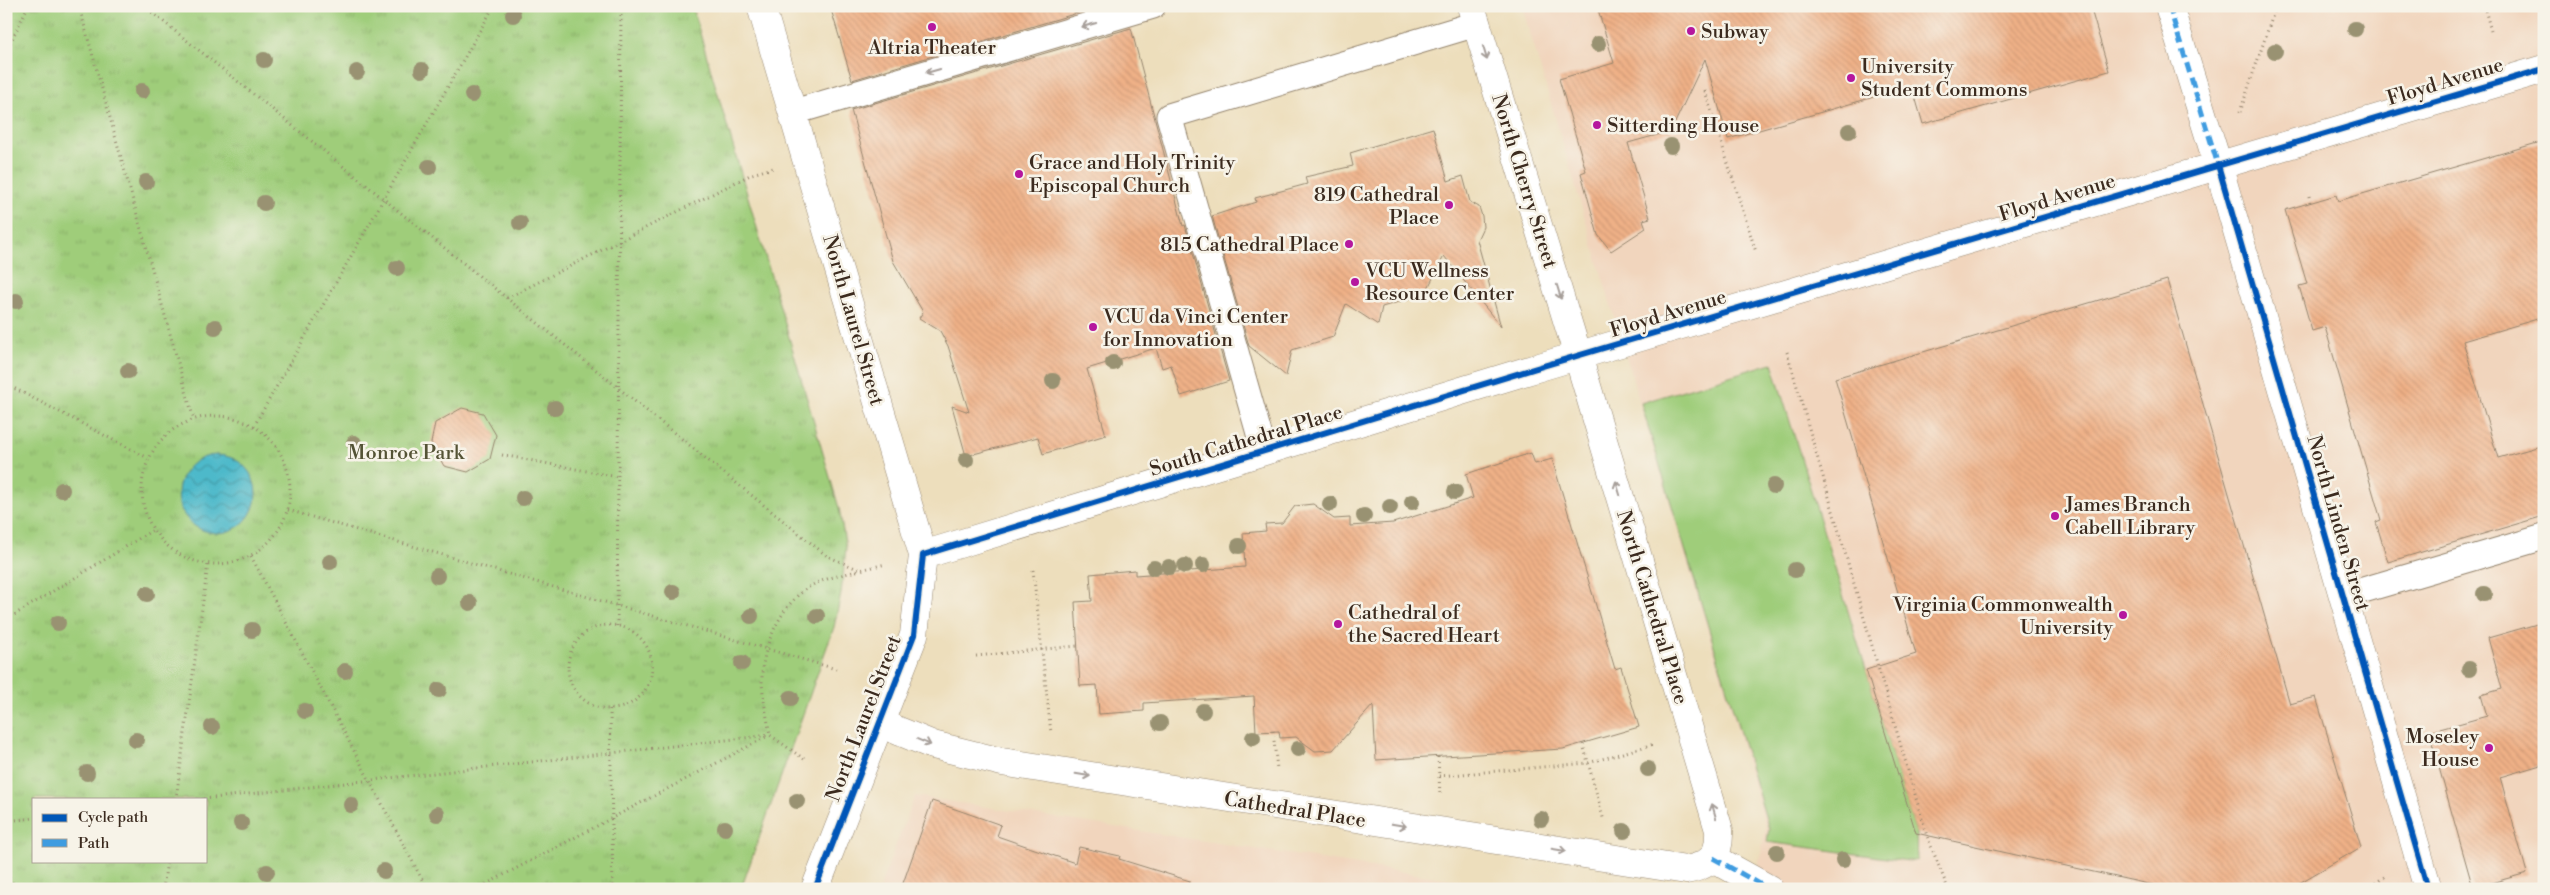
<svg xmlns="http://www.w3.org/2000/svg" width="2550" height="895" viewBox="0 0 2550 895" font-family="'Libre Bodoni',serif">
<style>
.built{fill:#f1d5bd}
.grass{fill:#9fcd7a;stroke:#6d7c4c}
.park{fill:url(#park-tufts);stroke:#6d7c4c;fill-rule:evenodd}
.water{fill:url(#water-waves);stroke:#447274}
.building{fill:url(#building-back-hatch)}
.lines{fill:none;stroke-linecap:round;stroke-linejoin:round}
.service-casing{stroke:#94846d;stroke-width:27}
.pedestrian-casing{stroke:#94846d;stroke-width:29}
.minor-casing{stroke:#94846d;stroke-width:29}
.tertiary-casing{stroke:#94846d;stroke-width:29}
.path{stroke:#94846d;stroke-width:3;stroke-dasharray:1 4;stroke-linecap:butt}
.service{stroke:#fff;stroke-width:25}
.pedestrian{stroke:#fff;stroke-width:28}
.minor{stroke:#fff;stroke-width:28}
.tertiary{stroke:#fff;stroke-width:28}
.quiet{stroke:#3f9ce0;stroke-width:5;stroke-dasharray:10 5;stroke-linecap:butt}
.cycleway-casing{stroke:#f7f3e8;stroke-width:9}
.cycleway{stroke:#0057b8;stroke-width:6}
.tree{fill:#999272}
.oneway{stroke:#a79f9a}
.poi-dot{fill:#b5179e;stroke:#f7f3e8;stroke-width:2}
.labels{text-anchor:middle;stroke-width:5;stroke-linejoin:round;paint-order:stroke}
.poi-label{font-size:20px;fill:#3b2a1e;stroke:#f7f3e8;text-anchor:start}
.street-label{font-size:20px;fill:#3b2a1e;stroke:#f7f3e8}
.park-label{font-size:20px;fill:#545335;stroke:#f7f3e8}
</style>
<defs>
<pattern id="park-tufts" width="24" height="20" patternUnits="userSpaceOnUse" patternTransform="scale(1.25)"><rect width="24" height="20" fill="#9fcd7a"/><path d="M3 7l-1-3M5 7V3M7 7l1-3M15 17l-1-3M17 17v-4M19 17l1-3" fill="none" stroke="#8ab069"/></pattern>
<pattern id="water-waves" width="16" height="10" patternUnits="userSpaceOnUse" patternTransform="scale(1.25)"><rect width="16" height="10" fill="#4eb9ca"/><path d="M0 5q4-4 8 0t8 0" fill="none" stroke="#4297a3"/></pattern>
<pattern id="building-back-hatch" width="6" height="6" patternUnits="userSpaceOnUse" patternTransform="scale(1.25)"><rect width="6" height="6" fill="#efb187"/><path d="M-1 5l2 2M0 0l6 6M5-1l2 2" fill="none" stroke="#ce9874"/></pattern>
</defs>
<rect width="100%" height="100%" fill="#f7f3e8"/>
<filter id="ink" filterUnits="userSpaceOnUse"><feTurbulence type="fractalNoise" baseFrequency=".02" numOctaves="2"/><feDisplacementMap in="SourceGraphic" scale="10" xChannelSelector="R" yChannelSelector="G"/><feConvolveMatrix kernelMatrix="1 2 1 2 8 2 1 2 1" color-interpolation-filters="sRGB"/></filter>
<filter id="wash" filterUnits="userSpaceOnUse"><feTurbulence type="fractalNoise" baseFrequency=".0096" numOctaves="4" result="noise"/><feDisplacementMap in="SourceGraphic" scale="20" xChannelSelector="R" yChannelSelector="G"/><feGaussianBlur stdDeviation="1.12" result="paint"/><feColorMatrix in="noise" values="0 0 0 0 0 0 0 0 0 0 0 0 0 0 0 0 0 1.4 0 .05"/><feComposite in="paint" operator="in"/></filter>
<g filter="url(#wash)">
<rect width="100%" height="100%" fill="#eddebc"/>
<path class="built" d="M1522 6H2544V889H1747L1756 876 1766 828Z
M915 796 1512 889H879Z"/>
<path class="grass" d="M1772 363 1916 833 1917 859 1909 861 1767 842 1769 829 1641 403Z"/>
<path class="park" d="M6 6H692L839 508 846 548 841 594 834 627 741 889H6ZM34 799H206V861H34Z"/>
<path class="water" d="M178 494a39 39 0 1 1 78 0a39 39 0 1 1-78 0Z"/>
<g id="blocks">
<path class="building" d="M830 6H1101L852 80Z
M1597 6H2090L2109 71 1923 124 1912 86 1728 139 1705 59 1671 131 1628 143 1650 218 1643 220 1646 228 1611 251 1598 235 1581 173 1586 171 1559 79 1614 63Z
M1131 28 1183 226 1185 225 1229 381 1181 396 1171 365 1162 368 1156 348 1087 369 1106 435 1043 454 1038 437 966 456 952 406 969 412 948 346 940 331 919 318 923 312 893 261 851 110Z
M1433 128 1448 181 1463 176 1470 202 1479 207 1482 216 1483 227 1477 240 1501 327 1444 256 1425 294 1382 307 1378 325 1346 304 1333 337 1292 350 1286 376 1249 346 1212 216 1256 202 1255 198 1307 184 1305 177 1353 166 1350 153Z
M2544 141V317L2463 341 2498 458 2544 445V516L2388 562 2376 522 2381 520 2325 327 2312 331 2299 286 2307 284 2285 210 2336 195 2338 201Z
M2167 280 2290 704 2316 697 2361 847 2289 889H2171L1916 833 1866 670 1916 654 1835 378Z
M462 408 483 413 496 435 490 459 468 472 444 466 431 443 435 423Z
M1531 453 1535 464 1552 459 1615 669 1621 667 1639 727 1563 749 1376 760 1373 705 1333 750 1315 751 1296 737 1280 738 1279 731 1256 732 1254 696 1144 703V711L1099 714 1097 685 1080 686 1075 602 1092 601 1090 574 1135 570V575L1245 567 1243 533 1266 531 1265 524 1282 523 1295 506 1313 504 1334 519 1350 518V526L1393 523 1473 498 1466 474Z
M2544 622V764L2500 777 2527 873 2473 888 2429 732 2487 716 2481 695 2502 689 2488 638Z
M932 801 1001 825 997 836 1075 863 1079 847 1120 856 1119 859 1190 881 1189 889H901Z"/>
</g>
</g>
<g filter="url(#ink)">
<use href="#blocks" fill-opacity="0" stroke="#94846d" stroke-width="1"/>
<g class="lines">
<g class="service-casing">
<path id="service" d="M794 112 1153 6
M1264 451 1169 116 1476 24
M2343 596 2544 537"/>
</g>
<g class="pedestrian-casing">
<path id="pedestrian" d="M2169 6 2218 165
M1713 858 1769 889"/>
</g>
<g class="minor-casing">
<path id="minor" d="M2218 165 2428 889
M879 723 933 745 1002 762 1686 870C1711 865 1720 856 1719 830L1578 356 1471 6"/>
</g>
<g class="tertiary-casing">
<path id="tertiary" d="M761 6 923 555 914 635 815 889
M923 555 1543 366 2544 69"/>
</g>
<path class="path" d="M79 6 194 420
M144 6 827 556 860 570 886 564
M2484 6 2491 31
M6 52 28 6
M1705 91 1756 252
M2240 112 2276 6
M2309 196 2310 203
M507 298 752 174 773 168
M1787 352 1927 836 1948 889
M6 384 148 458
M142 490a74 74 0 1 1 148 0a74 74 0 1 1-148 0Z
M254 426 494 6
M502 455 618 477
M288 510 836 669
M251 556 427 889
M1033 570 1051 733
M6 620 153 530
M568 667a42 42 0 1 1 84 0a42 42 0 1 1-84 0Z
M617 626 621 6
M976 656 1077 646
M610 709 613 889
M1273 731 1277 769
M1583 744 1604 821
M1438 757 1440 795
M804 759 770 735C767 716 762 696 762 677 762 647 782 603 809 587 824 578 843 575 860 570
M1439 776 1588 763 1654 744
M176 799 208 564
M204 799 770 735
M6 821 34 818
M6 874 17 889
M163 889 167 861
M477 889 768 736
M2367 889 2387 875"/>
<use href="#service" class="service"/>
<use href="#pedestrian" class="pedestrian"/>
<use href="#minor" class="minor"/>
<use href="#tertiary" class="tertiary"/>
<path class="quiet" d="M2169 6 2218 165
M1713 858 1769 889"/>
<g class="cycleway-casing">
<path id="cycleway" d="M2218 165 2428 889
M815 889 914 635 923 555 1543 366 2544 69"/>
</g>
<use href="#cycleway" class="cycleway"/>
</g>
<g class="tree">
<circle cx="513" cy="15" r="8"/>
<circle cx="2355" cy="29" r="8"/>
<circle cx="1598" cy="44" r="8"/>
<circle cx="2275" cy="51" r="8"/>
<circle cx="264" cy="60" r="8"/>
<circle cx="422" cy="70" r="8"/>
<circle cx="357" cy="72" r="8"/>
<circle cx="142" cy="91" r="8"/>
<circle cx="472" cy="95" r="8"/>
<circle cx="1849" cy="131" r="8"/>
<circle cx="1671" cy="146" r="8"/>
<circle cx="429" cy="167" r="8"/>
<circle cx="146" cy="182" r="8"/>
<circle cx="264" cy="203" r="8"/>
<circle cx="520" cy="223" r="8"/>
<circle cx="397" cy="268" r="8"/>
<circle cx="16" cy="301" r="8"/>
<circle cx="215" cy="327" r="8"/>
<circle cx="1113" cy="363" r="8"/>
<circle cx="128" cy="371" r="8"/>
<circle cx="1053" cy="381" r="8"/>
<circle cx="555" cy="408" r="8"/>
<circle cx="354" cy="443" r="8"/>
<circle cx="966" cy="460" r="8"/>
<circle cx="1774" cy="486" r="8"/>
<circle cx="62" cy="490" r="8"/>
<circle cx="1455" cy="492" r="8"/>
<circle cx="523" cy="498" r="8"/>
<circle cx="1412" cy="502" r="8"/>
<circle cx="1330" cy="504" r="8"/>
<circle cx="1390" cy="507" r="8"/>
<circle cx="1364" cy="516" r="8"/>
<circle cx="1239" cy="546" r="8"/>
<circle cx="330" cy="562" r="8"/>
<circle cx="1203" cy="565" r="8"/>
<circle cx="1185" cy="566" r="8"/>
<circle cx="1169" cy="567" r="8"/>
<circle cx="1154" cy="568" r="8"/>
<circle cx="1795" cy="570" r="8"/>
<circle cx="437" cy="576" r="8"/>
<circle cx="673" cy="592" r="8"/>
<circle cx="147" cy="594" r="8"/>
<circle cx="2484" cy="594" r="8"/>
<circle cx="470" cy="603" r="8"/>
<circle cx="751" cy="616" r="8"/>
<circle cx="817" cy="616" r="8"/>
<circle cx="58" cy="623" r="8"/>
<circle cx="252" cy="630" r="8"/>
<circle cx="742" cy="663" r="8"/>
<circle cx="2469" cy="669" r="8"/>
<circle cx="345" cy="671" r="8"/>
<circle cx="439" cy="690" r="8"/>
<circle cx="791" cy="698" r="8"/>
<circle cx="305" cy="711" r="8"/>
<circle cx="1203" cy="711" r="8"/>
<circle cx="1160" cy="723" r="8"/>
<circle cx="212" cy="727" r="8"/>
<circle cx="1253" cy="738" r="8"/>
<circle cx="136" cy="740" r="8"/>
<circle cx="1298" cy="749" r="8"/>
<circle cx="1648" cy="769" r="8"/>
<circle cx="87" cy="773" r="8"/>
<circle cx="797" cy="801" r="8"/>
<circle cx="351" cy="805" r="8"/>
<circle cx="437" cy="814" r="8"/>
<circle cx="1541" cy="819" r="8"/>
<circle cx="241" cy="823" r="8"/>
<circle cx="725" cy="828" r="8"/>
<circle cx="1624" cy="831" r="8"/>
<circle cx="1777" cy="852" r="8"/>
<circle cx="1843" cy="860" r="8"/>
<circle cx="384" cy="871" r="8"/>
<circle cx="267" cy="872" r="8"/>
</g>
<defs><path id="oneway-shaft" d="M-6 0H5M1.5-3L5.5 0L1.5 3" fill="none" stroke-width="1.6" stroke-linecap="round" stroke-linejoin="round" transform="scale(1.25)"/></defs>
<g class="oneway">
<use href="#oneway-shaft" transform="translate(1089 25) rotate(164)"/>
<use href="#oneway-shaft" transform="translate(1485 53) rotate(73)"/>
<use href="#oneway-shaft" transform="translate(933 71) rotate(164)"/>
<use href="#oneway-shaft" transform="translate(1559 292) rotate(73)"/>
<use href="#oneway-shaft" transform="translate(1618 488) rotate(-107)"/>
<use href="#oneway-shaft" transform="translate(924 742) rotate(23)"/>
<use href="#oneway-shaft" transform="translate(1083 775) rotate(9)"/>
<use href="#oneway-shaft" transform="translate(1714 811) rotate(-106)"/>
<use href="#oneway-shaft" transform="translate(1399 825) rotate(9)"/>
<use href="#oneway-shaft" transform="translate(1559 850) rotate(9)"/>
</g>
</g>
<g class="poi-dot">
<circle cx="932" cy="27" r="5"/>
<circle cx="1691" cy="31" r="5"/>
<circle cx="1851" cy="78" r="5"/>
<circle cx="1597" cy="125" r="5"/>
<circle cx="1019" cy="174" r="5"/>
<circle cx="1449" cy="205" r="5"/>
<circle cx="1349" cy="244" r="5"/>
<circle cx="1355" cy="282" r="5"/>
<circle cx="1093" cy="327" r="5"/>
<circle cx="2055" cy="516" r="5"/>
<circle cx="2123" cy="615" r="5"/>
<circle cx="1338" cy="624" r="5"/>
<circle cx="2489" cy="748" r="5"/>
</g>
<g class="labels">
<g class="poi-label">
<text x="1701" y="38">Subway</text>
<text x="932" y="54" text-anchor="middle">Altria Theater</text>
<text x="1861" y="73">University<tspan x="1861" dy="23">Student Commons</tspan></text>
<text x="1607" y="132">Sitterding House</text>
<text x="1029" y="169">Grace and Holy Trinity<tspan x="1029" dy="23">Episcopal Church</tspan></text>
<text x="1439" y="201" text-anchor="end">819 Cathedral<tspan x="1439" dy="23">Place</tspan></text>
<text x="1339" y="251" text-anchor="end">815 Cathedral Place</text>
<text x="1365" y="277">VCU Wellness<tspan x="1365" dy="23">Resource Center</tspan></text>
<text x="1103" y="323">VCU da Vinci Center<tspan x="1103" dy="23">for Innovation</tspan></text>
<text x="2065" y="511">James Branch<tspan x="2065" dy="23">Cabell Library</tspan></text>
<text x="2113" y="611" text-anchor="end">Virginia Commonwealth<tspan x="2113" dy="23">University</tspan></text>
<text x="1348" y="619">Cathedral of<tspan x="1348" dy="23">the Sacred Heart</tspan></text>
<text x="2479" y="743" text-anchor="end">Moseley<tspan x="2479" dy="23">House</tspan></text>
</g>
<g class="street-label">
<text transform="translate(2445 81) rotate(-17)" y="7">Floyd Avenue</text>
<text transform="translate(1525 181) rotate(73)" y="7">North Cherry Street</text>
<text transform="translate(2057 197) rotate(-17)" y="7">Floyd Avenue</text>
<text transform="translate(1668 313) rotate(-17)" y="7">Floyd Avenue</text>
<text transform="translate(854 320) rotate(74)" y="7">North Laurel Street</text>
<text transform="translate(1246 440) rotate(-17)" y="7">South Cathedral Place</text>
<text transform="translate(2339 523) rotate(74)" y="7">North Linden Street</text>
<text transform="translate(1653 607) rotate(73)" y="7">North Cathedral Place</text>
<text transform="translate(863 718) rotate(-69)" y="7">North Laurel Street</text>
<text transform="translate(1295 809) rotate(9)" y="7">Cathedral Place</text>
</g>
<g class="park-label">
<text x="406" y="459">Monroe Park</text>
</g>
</g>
<rect width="2550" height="895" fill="none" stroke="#f7f3e8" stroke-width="25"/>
<rect x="32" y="798" width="175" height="65" fill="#f7f3e8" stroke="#aca397"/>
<rect x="42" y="814" width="25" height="8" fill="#0057b8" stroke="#aca397"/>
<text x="78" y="822" font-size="15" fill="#3b2a1e">Cycle path</text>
<rect x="42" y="839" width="25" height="8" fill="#3f9ce0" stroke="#aca397"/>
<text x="78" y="848" font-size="15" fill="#3b2a1e">Path</text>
</svg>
